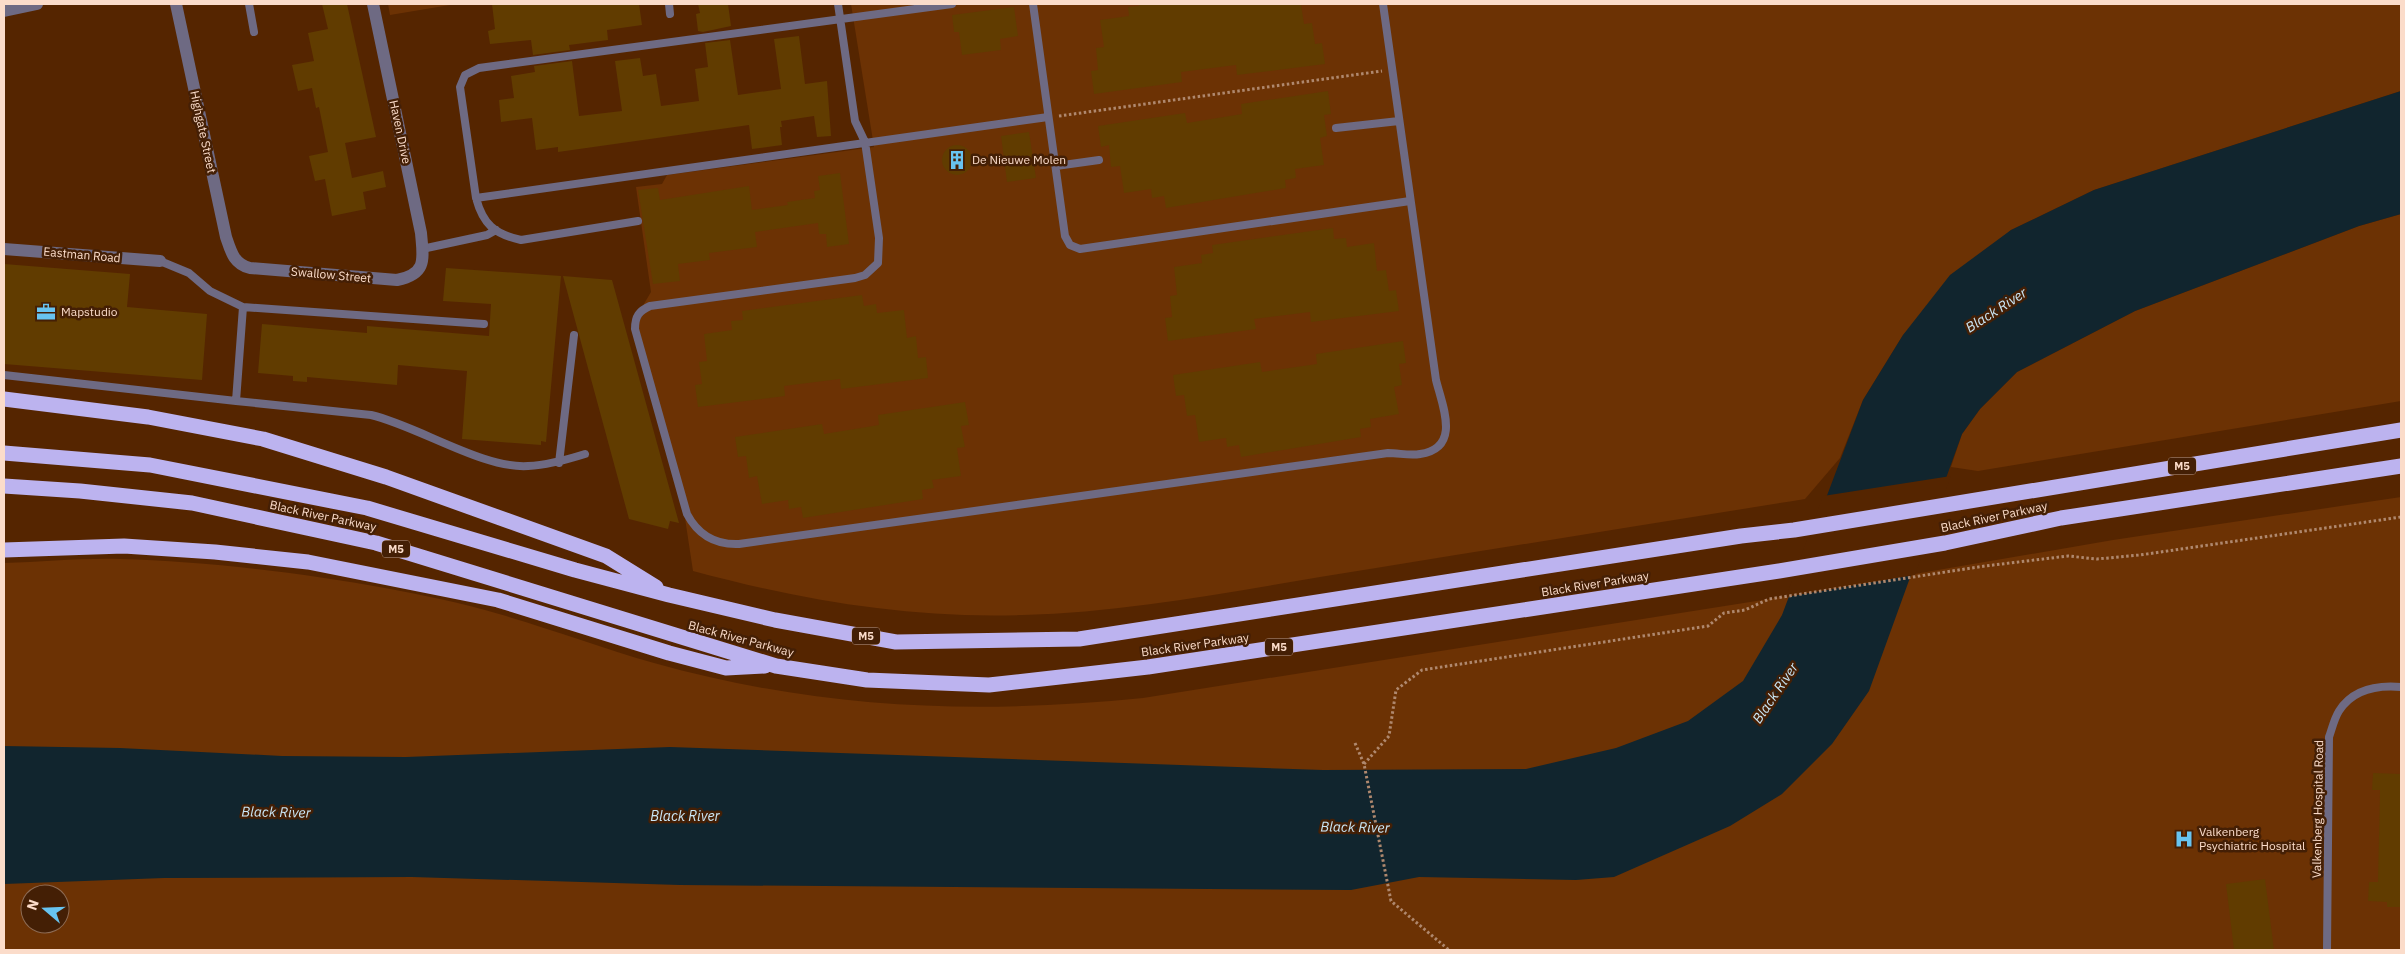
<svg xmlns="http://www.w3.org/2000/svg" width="2405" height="954" viewBox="0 0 2405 954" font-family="'IBM Plex Sans',sans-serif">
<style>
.green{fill:#6c3204;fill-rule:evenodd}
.water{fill:#11252e}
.pier{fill:#552500}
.building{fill:#613c00}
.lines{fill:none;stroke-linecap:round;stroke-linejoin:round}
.path{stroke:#af886e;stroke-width:3;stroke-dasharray:2.5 2.5;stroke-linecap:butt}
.service{stroke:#6e6a83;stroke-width:8}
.minor{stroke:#6e6a83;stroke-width:12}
.motorway{stroke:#bcb3ef;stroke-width:15}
.labels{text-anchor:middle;stroke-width:5;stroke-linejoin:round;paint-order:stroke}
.shield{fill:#441f05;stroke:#c4a38f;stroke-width:1}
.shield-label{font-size:11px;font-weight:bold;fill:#fbdcca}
.street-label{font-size:12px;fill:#fbdcca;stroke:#441f05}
.poi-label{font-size:12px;fill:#fbdcca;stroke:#441f05;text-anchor:start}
.water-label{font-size:14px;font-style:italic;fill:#cae7f7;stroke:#441f05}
</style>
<rect width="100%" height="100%" fill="#552500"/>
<path class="green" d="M388 4H456L390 15Z
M851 4H2401V91L2094 190 2011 230 1903 335 1863 400 1840 458 1805 499C1662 522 1519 545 1376 568 1259 586 1141 612 1023 615 911 619 801 600 693 571L683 505 635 319 651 292 636 187 662 184 667 175 874 147Z
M2401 214V401L1978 471 1951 467 1962 434 1980 409 2017 372 2135 311 2359 226Z
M2401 497V950H4V563C42 562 81 558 120 559 204 561 302 573 385 588 423 595 462 603 499 614 551 629 602 648 654 663 819 709 974 715 1143 698L1769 599 2113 540ZM30 894H60V924H30Z"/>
<path class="water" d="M2401 91V214L2359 226 2135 311 2017 372 1980 409 1962 434 1869 691 1832 744 1782 794 1730 826 1614 877 1576 880 1419 877 1351 890 680 885 412 877 164 878 4 884V746L120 748 282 756 406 757 670 747 1323 770 1526 769 1616 748 1688 721 1743 681 1782 615 1863 400 1903 335 1950 275 2011 230 2094 190Z"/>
<path class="pier" d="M1951 476 1915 575 1786 597 1823 496Z"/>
<path class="building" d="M322 4H347L376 137 345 143 352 178 383 171 386 187 363 192 366 209 332 216 325 179 315 181 309 156 328 152 319 107 316 108 312 88 298 91 292 65 314 61 308 33 328 29Z
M492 4H639L642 25 607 30 608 40 569 45 570 50 533 55 531 40 490 44 488 31 495 29Z
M698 4H728L731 26 703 32 698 31 696 14 700 13Z
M1139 4H1301L1304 24 1312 23 1315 44 1322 43 1325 64 1237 75 1236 65 1181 72 1182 82 1094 94 1091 71 1098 70 1096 48 1104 47 1100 20 1129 16 1128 7 1139 6Z
M1014 7 1018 36 1000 39 1001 50 962 55 959 32H954L952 15Z
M799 36 805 84 827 81 831 136 817 137 814 116 781 121 782 127H780L782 145 752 149 749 125 558 152V147L536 150 532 118 501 122 499 100 514 98 511 76 535 72 534 66 572 61 579 116 622 111 615 61 640 58 643 76 656 74 661 106 699 101 695 69 708 67 705 43 730 40 738 95 781 89 774 39Z
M1328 91 1331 114 1324 115 1327 136 1320 138 1324 165 1295 169 1296 178 1285 180 1286 188 1166 208 1164 196 1152 198 1151 189 1124 193 1120 166 1111 167 1109 145 1101 147 1098 126 1185 113 1187 123 1242 114 1241 104Z
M1029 132 1036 178 1007 182 1001 136Z
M942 160a15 15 0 1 1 30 0a15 15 0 1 1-30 0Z
M840 173 849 244 827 247 826 234H819L818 223 755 232 757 247 709 253 710 260 678 264 680 281 653 284 638 190 658 188 660 200 749 186 752 210 788 205 787 202 815 198 814 191 820 190 818 176Z
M1333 228 1334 239 1346 238 1347 247 1374 243 1377 271 1386 270 1389 291 1396 290 1399 311 1311 322 1310 312 1254 319 1256 329 1168 341 1165 318 1172 317 1170 296 1177 295 1174 267 1202 263 1201 255 1213 253 1212 245Z
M4 264 130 274 127 307 207 314 202 380 4 364Z
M446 268 561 276 546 442 541 441V445L462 439 467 371 398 365 397 385 307 377V382L293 381V376L258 373 262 324 367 333V326L489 336 491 304 443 301Z
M563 276 612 280 679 523 670 521 668 529 629 519Z
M862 295 864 306 876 304 877 313 904 310 907 338 916 336 918 358 926 357 928 378 841 389 840 379 784 386 785 396 698 407 695 385 702 384 699 362 707 361 704 334 732 330 731 321 743 320 742 311Z
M1403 341 1406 363 1399 364 1402 385 1394 387 1399 414 1370 419 1371 427 1360 429 1361 437 1241 457 1239 445 1227 447 1226 438 1199 442 1195 415 1187 416 1184 395 1176 396 1173 375 1260 362 1262 372 1317 364 1316 354Z
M965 402 969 425 961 426 965 447 957 448 961 476 932 480 934 488 922 490 923 499 803 518 801 507 789 509 788 500 762 504 757 476 749 478 746 456 738 457 735 437 822 424 824 434 879 425 878 415Z
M2373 773 2401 774V907H2387V902L2368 901 2369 882H2378L2380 790H2372Z
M2265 879 2274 950H2234L2226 884Z"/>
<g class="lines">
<path class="path" d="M1059 116 1382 71
M1355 743 1364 764 1391 901 1449 950
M1364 764 1389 736 1396 690 1422 670 1708 626 1724 613 1745 610 1769 599 1985 566 2068 556 2097 559 2140 555 2401 517"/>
<path class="service" d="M249 4 254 32
M669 4 670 14
M838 4 855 121 865 142 879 238 878 263 865 275 855 278 650 306C639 311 635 316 635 329L687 514C698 535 715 545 739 544L1388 453C1399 453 1410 456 1420 454 1462 448 1442 405 1436 380L1383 4
M1033 4 1065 236 1070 245 1080 249 1410 201
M1336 128 1399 121
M1056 166 1099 160
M476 198 1048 117
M638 221 521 240C494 234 483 224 476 198L460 87 465 75 479 68 952 4
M422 249 487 235 496 230
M160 261 189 273 210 291 243 307 236 401 371 415C418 426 483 469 528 466 548 465 566 460 585 454
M243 307 484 324
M4 375 236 401
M559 463 574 335
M2327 950 2329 737C2332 729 2334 719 2339 711 2353 689 2378 685 2401 687"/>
<path class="minor" d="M176 4 226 237C231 252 234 264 250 268L397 280C428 274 423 258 421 233L373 4
M4 11 37 4
M4 249 160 261"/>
<path class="motorway" d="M4 399 148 417 263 439 386 477 606 556 656 587
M4 453 150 465 367 508 575 570 669 595 775 620 896 642 1079 639 1741 536 1794 530 2401 430
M4 486 80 491 192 503 376 543 776 666 867 680 989 685 1148 667 1779 571 1945 543 2061 518 2401 466
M4 550 124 546 215 552 308 562 498 600 669 653 726 668 765 666"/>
</g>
<defs>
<g id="building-bare" transform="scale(1.5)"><path d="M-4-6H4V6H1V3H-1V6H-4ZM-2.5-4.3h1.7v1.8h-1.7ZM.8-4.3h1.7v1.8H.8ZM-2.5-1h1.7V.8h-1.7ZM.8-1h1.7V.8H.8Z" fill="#68c4f0" stroke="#441f05" stroke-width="2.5" paint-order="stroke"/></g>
<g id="office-bare" transform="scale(1.5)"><path d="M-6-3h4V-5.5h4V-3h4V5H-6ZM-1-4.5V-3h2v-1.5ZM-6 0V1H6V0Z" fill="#68c4f0" stroke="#441f05" stroke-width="2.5" paint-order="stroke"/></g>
<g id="hospital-bare" transform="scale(1.5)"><path d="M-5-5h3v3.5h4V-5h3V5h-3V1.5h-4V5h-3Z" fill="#68c4f0" stroke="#441f05" stroke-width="2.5" paint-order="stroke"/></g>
</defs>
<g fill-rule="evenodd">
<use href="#building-bare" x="957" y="160"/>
<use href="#office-bare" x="46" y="312"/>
<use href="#hospital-bare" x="2184" y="839"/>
</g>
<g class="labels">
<g class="shield">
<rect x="2168" y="457.5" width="28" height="17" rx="4"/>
<rect x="382" y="540.5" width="28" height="17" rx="4"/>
<rect x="852" y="627.5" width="28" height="17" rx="4"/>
<rect x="1265" y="638.5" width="28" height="17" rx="4"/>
</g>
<g class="shield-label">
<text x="2182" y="470">M5</text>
<text x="396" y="553">M5</text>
<text x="866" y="640">M5</text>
<text x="1279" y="651">M5</text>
</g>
<g class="street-label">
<text transform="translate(203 132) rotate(78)" y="4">Highgate Street</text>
<text transform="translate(400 132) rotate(78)" y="4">Haven Drive</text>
<text transform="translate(82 255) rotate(5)" y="4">Eastman Road</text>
<text transform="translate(331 275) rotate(5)" y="4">Swallow Street</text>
<text transform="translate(323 516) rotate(12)" y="4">Black River Parkway</text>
<text transform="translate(1994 517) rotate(-12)" y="4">Black River Parkway</text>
<text transform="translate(1595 584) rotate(-9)" y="4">Black River Parkway</text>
<text transform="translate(741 639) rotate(15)" y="4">Black River Parkway</text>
<text transform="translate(1195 645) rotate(-8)" y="4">Black River Parkway</text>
<text transform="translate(2318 809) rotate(-89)" y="4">Valkenberg Hospital Road</text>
</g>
<g class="poi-label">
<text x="972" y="164">De Nieuwe Molen</text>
<text x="61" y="316">Mapstudio</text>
<text x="2199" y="836">Valkenberg<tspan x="2199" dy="14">Psychiatric Hospital</tspan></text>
</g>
<g class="water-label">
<text transform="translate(1996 310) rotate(-33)" y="5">Black River</text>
<text transform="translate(1775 693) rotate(-56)" y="5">Black River</text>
<text transform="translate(276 812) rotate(1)" y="5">Black River</text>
<text x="685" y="821">Black River</text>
<text transform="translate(1355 827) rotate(1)" y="5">Black River</text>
</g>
</g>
<rect width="2405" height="954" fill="none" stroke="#fbdcca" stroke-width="10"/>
<g transform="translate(45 909) rotate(289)"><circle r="24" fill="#441f05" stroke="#8d6b54"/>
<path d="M0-4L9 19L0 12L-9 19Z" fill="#68c4f0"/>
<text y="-8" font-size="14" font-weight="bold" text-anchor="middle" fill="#fbdcca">N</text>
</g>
</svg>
